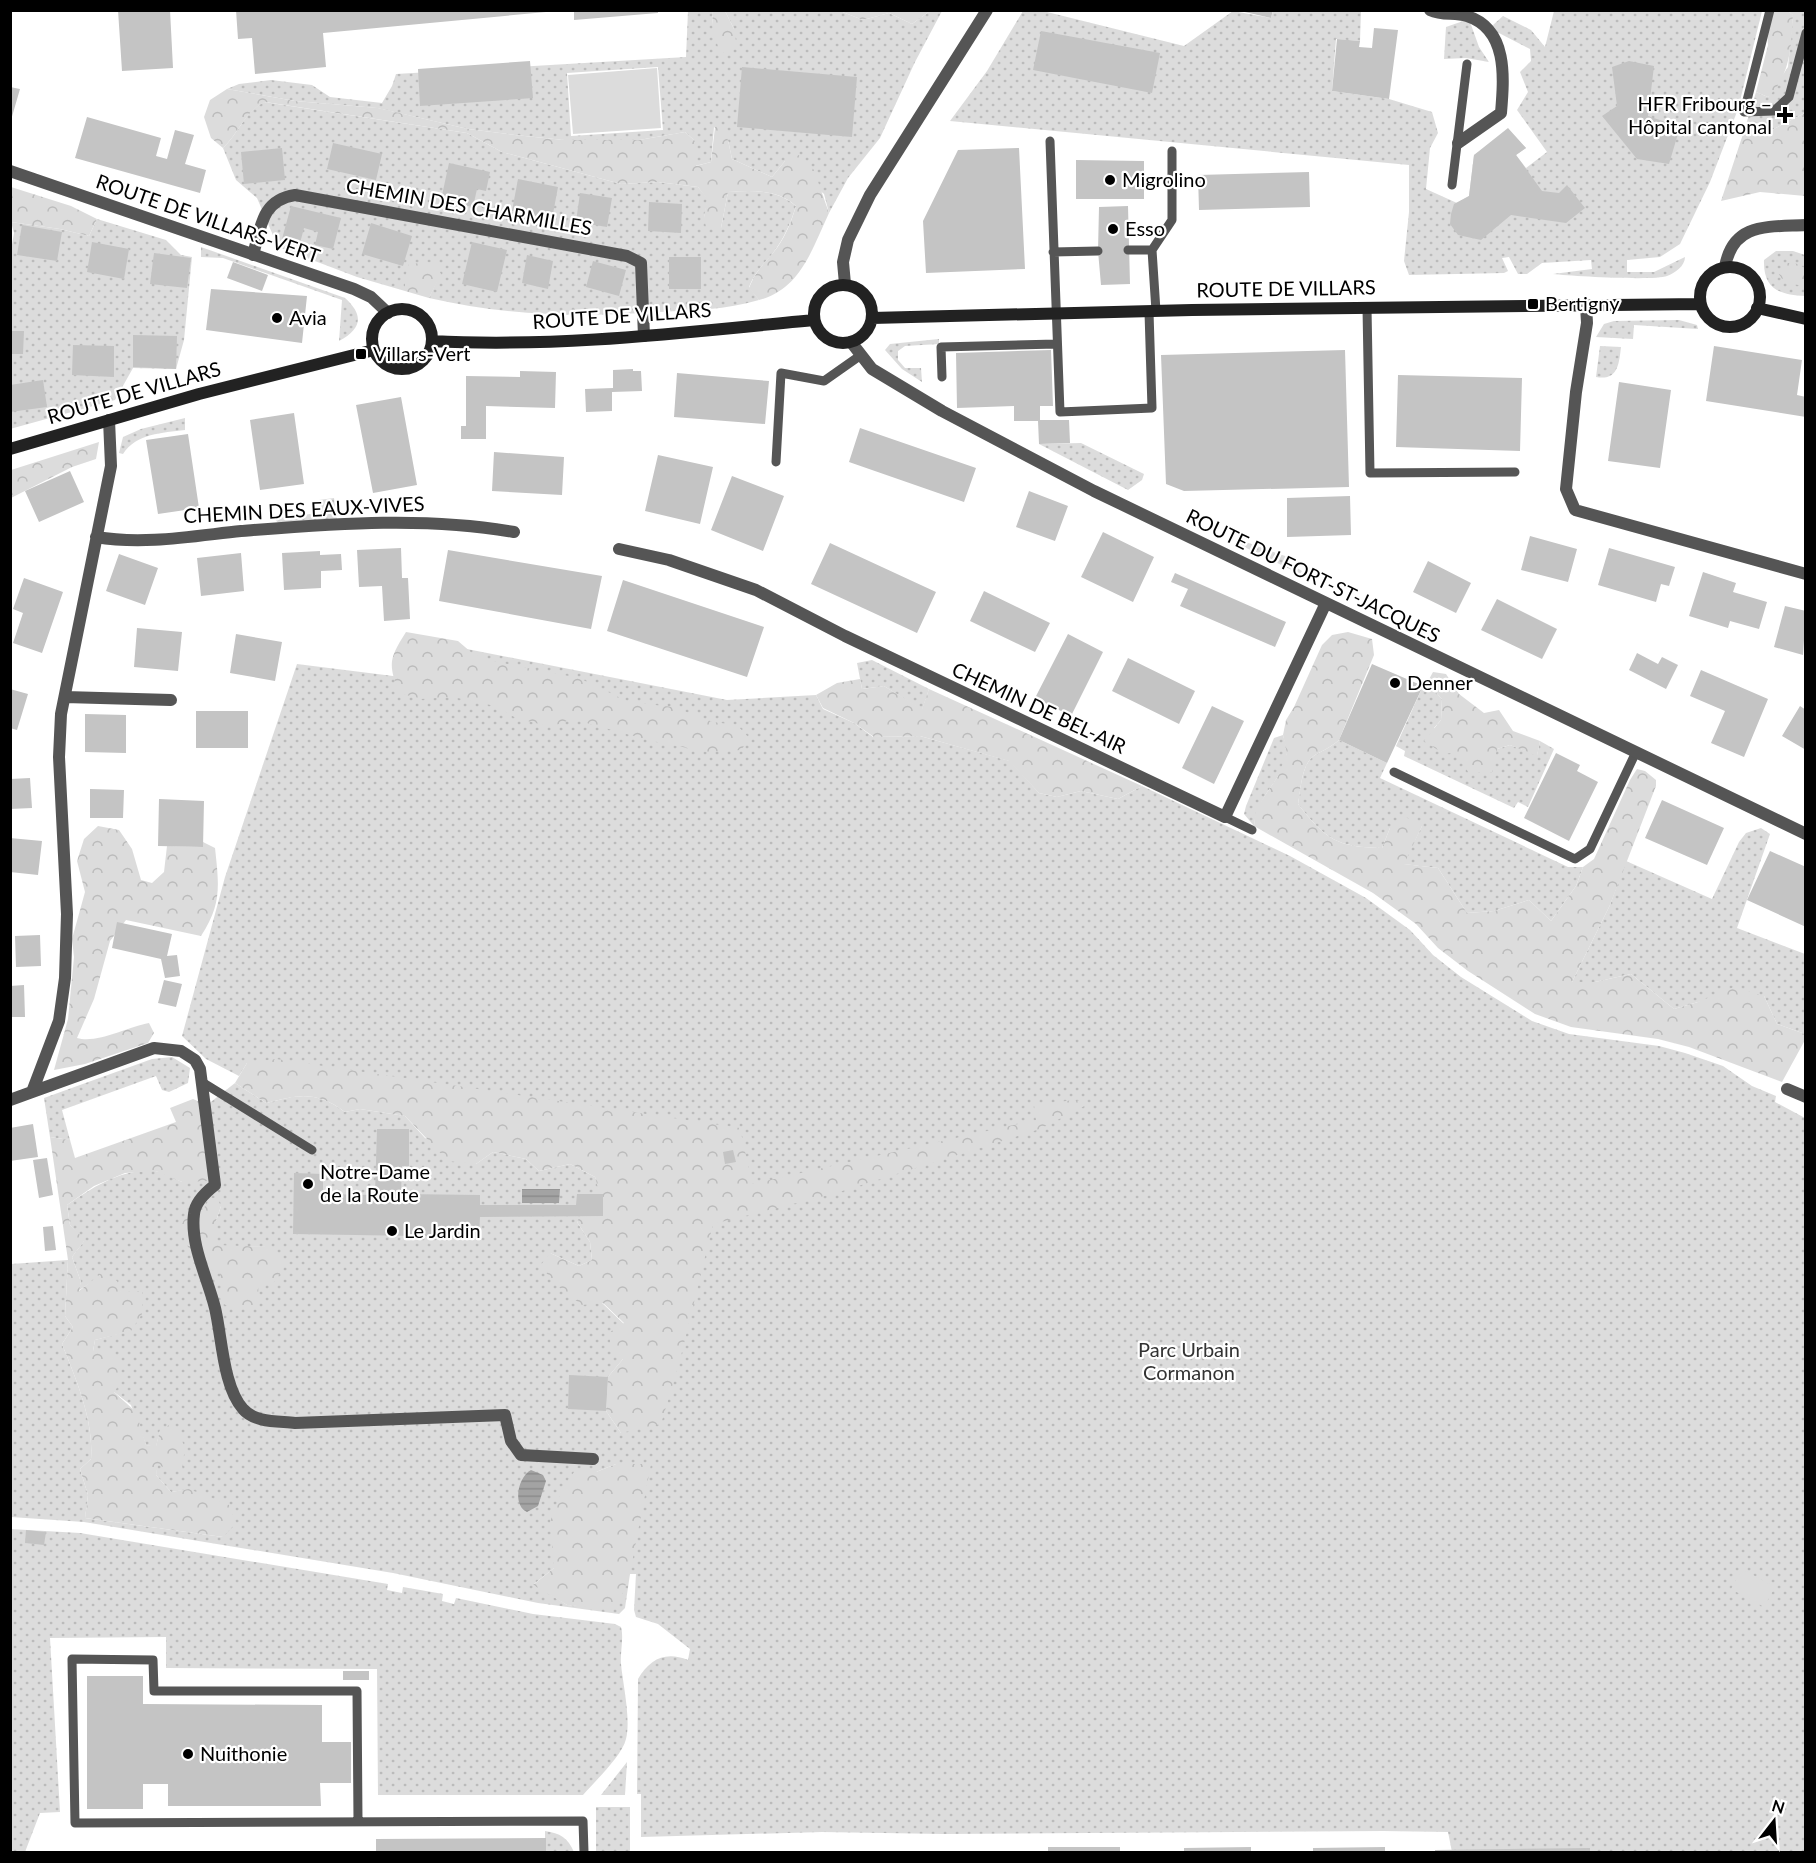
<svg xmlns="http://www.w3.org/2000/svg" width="1816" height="1863" viewBox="0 0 1816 1863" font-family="Lato,sans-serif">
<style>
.green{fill:url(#green-dots);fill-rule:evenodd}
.forest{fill:url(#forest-crowns)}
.pitch{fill:#dcdcdc}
.water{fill:url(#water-rules)}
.building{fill:#c4c4c4}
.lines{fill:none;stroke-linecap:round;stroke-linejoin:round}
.lane{stroke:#555;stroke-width:9}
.street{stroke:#555;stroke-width:12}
.secondary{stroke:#222;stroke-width:12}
.poi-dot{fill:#000;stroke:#fff;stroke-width:2}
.labels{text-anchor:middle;stroke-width:4.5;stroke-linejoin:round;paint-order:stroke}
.poi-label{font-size:20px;fill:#000;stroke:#fff;text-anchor:start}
.street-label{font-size:20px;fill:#000;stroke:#fff}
.park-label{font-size:20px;fill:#333;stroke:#fff}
</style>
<defs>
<pattern id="green-dots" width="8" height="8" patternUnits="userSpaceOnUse" patternTransform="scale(1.5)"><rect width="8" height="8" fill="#dcdcdc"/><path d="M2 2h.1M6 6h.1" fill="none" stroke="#bbb" stroke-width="1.8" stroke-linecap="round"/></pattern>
<pattern id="forest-crowns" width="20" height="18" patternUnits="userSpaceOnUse" patternTransform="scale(1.5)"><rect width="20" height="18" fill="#dcdcdc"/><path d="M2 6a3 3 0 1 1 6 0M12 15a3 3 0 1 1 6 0" fill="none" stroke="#bbb"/></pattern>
<pattern id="water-rules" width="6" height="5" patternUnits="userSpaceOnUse" patternTransform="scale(1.5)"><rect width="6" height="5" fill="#a3a3a3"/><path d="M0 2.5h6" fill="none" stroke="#8b8b8b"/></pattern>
</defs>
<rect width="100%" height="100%" fill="#fff"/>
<path class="green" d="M688 11H713L712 25 734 29 725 11H840L863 20 889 13 912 24 930 11H942L915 62 880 138 848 178 829 213 824 194 785 161 772 177 732 159 728 140 714 127 711 162 695 166V141L685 132 639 140H564L515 135 468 129 377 108 295 101 227 89 239 84 271 80 312 85 330 97 382 103 392 86 396 74 686 57ZM658 67 663 130 571 136 567 73Z
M1023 11H1043L1184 46 1233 11 1271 18 1273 11H1361L1360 41 1336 39 1332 91 1389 99 1432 112 1438 133 1430 148 1426 189 1457 203 1469 196 1474 155 1510 132 1526 148 1516 155 1526 168 1547 152 1517 110 1528 92 1520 72 1531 61 1530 49 1497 32 1493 25 1503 16 1531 30 1545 47 1554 11H1762L1738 109 1710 182 1680 244 1660 257 1627 260V272H1654L1685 257C1685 266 1675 273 1667 276 1654 281 1571 276 1553 274L1592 269 1591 260 1542 263 1527 274H1518L1509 257 1502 258 1508 271 1504 273 1409 275 1404 261 1409 212V165L950 121 987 71Z
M1788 11H1805V113L1764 134 1744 131 1756 92 1768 97 1788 67 1793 15Z
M1469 19 1479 47 1489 62 1466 58 1444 59 1446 27Z
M264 102 467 133 502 152 621 184 658 182 698 187 708 199 704 217 721 228 728 192C752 190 777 189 796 206 791 222 784 239 773 253 763 265 755 272 749 287L759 300C725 310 695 310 660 312 582 317 506 316 429 298L440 274 405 278V291L357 277 278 247 257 198 236 180 223 148C240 132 244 112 264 102Z
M97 219 166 240 181 255 192 257 184 340 176 369 133 368 115 400 10 429V256L14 233 11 222 60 229 89 236Z
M201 247 345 298C364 315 362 329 339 341L342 300 223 258 201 257Z
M1776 251H1793L1805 255V296C1780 295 1763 289 1764 260Z
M1679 320 1697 325 1698 329 1634 325 1633 339 1596 337 1604 324 1614 321Z
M939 339V344L905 346 898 351V360L905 368H921L922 382 902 369 885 350 890 344Z
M1600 346 1621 347C1619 364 1618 381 1596 377Z
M185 418V430C162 433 137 433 123 454L119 453 123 437 141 429Z
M1081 443 1144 474 1142 480 1128 490 1039 444Z
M334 498 337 519 278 523 274 518 321 513 319 500Z
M1237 539 1288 557 1289 563 1302 571 1300 574 1236 543Z
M406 637 727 700 816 695 823 709 854 723 873 737 920 736 1010 761 1039 793 1057 797 1081 791 1118 799 1142 786 1290 856 1366 898 1410 930 1433 955 1461 977 1532 1021 1569 1034 1659 1046 1685 1053 1723 1066 1752 1086 1776 1096 1775 1102 1805 1118V1852H1452L1448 1832 1383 1831 944 1834 822 1832 641 1837V1794H637L638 1679C650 1659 665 1651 688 1660L690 1649 658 1624 636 1617 634 1610 636 1574H630L625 1608 619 1614 538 1603 393 1573 84 1522 11 1517V1264L68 1260 65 1316 73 1327 62 1344C76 1379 94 1420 91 1459L80 1469 88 1495 85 1518 223 1537C209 1509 208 1485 171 1492L156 1475 160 1430 156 1447 146 1445 131 1405 114 1392 93 1351 95 1340 128 1331 131 1292H121L93 1281 78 1291 81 1282 72 1257 84 1241 70 1225 67 1205C93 1187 122 1168 155 1171 164 1172 174 1178 182 1182L207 1105 235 1083 266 1103C298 1095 316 1090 345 1112L360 1109 405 1116 425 1138 476 1164 493 1152 526 1159 539 1171 570 1164 595 1177 601 1195 577 1222 590 1242 592 1260 579 1266 550 1253 624 1324 623 1359 608 1377 606 1411 621 1433 713 1214 750 1192 247 1063 239 1076 206 1059 182 1036 225 877 297 664 401 677ZM221 1206 216 1221V1246L267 1247 257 1283 220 1272 190 1207 202 1211ZM616 1464 581 1606 567 1605 534 1584 554 1568V1551L596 1472Z
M872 660 929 689 922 710 884 686 862 689 857 663Z
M1427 683 1442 699 1441 720 1434 728 1458 751 1497 749 1510 745 1537 755 1540 741 1554 749 1528 807 1518 802 1514 808 1404 756 1405 751 1396 746 1423 686Z
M1283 735C1284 740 1288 748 1287 753 1283 781 1257 794 1254 826L1244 814 1246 806 1274 738Z
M1339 740 1387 763 1380 778 1568 867H1583L1576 886 1551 921 1529 900 1494 911 1467 913 1438 868 1403 864 1422 826 1390 828 1382 848C1337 847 1326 840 1298 804 1301 789 1301 764 1315 755 1324 750 1331 747 1339 740Z
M1761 828 1770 834 1737 928 1805 954V1034L1777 1024 1764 996 1698 1002 1674 1009 1631 974 1595 982H1572L1610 905 1626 861 1712 899 1739 842 1746 833Z
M172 1057 190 1068 188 1083 169 1092 162 1090 156 1076 62 1110 70 1140 50 1137 44 1098 152 1059Z
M10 1529 80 1533 388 1584 387 1590 402 1593 403 1587 443 1594 442 1601 454 1604 456 1598 533 1614 615 1624 621 1627C624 1638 620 1652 621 1664 623 1685 631 1719 626 1739 622 1756 595 1781 583 1795H378L377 1669 166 1668V1637L50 1638 60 1812 40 1813 25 1852H11Z
M627 1762 625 1795H601Z
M596 1807H630V1852H596Z
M545 1831C560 1833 568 1838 574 1852H545Z"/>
<path class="forest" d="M713 11H725L734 29 737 47 720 54 712 25Z
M840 11H930L912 24 889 13 863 20Z
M1774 11H1788L1793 15C1791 46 1791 75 1768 97L1756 92 1768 45 1767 29Z
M227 89 295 101 378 108 468 129 515 135 564 140H639L685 132 695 141 696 166 711 162 715 127 721 126 728 140 732 159 772 177 785 161 799 155 814 170 829 213C812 249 801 289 759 300L749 288C755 273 762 265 773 253 784 240 791 223 796 206 778 189 751 190 728 192L721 228 706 227 704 217 707 199 698 187 658 182 621 184 502 152 467 133 265 102C244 112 240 132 223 148L211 138 204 117 210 100Z
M1805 113V196L1760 192 1721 201 1744 131 1764 134Z
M11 187 71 206 97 219 89 236 60 229 11 222Z
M435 262 441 274 429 298 405 291V278L409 264Z
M1785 263H1795L1805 268V286L1785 283 1778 273Z
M99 442 96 459 72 467 11 498V470Z
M406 632 458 641 472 653 492 661 579 678 629 702 673 707 713 722 737 725 750 739 741 750 708 752 652 741 572 719 551 727 516 718 495 706 453 697 421 699 399 693C388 663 389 659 406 632Z
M1348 632 1372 639 1374 655 1339 740C1331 747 1324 750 1315 755 1301 764 1301 789 1298 804 1326 840 1337 847 1382 848L1390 828 1402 815 1422 826 1404 864 1438 868 1467 913 1494 911 1529 900 1551 921 1576 886 1583 867 1594 859 1630 780 1637 769 1645 771 1656 780V786L1610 905 1572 982H1595L1631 974 1674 1009 1698 1002 1734 987 1764 996 1777 1024 1805 1034V1040L1782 1082 1689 1047 1658 1039 1571 1027 1535 1014 1468 971 1438 948 1416 924 1373 893 1254 826 1256 809 1278 776 1287 753 1283 735 1286 720 1294 707 1322 645 1332 635Z
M1433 672 1446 674 1459 694 1484 713 1499 710 1513 731 1540 741 1537 756 1510 745 1497 749 1492 772H1468L1458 752 1444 754 1424 741 1441 720 1442 699 1427 683Z
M860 679 862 689 884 686 922 709 929 689 1142 786 1118 799 1081 791 1057 797 1039 793 1009 761 920 736 874 737 854 723 823 708 816 695 837 683Z
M98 826 119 830 132 849 141 880 152 883 164 872 167 846 202 847 203 842 215 848C219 885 222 904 201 936L126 920 110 941 94 999 77 1038C97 1044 127 1027 149 1023L154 1033 148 1043 85 1064 54 1070 68 1019 74 957 72 939 85 892 77 861 84 839Z
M276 1059 740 1128 752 1184 1036 1120 1034 1105 1074 1100 1090 1103 1040 1129 836 1193 713 1224 680 1360 661 1424 621 1433 606 1411 608 1377 623 1359 610 1348V1332L624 1323 603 1303 582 1305 561 1289 540 1266 550 1253 579 1266 592 1260 590 1242 577 1222 585 1207 600 1195 595 1177 570 1164 539 1171 526 1159 493 1152 476 1164 448 1161 405 1116 360 1109 345 1112C316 1090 298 1095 266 1103L235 1083 247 1063Z
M193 1099 207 1105 209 1181 182 1182 156 1171 125 1173 94 1186 67 1205 70 1225 85 1240 72 1257 81 1282 79 1291 103 1272 117 1281 121 1292 142 1291V1314L131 1331 95 1340 93 1351H110L121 1367 119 1385 114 1392 136 1412 146 1445 156 1446 160 1430 173 1423 185 1447 182 1470H167L158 1464 156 1475 171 1492 189 1489 229 1505 236 1523 223 1537 85 1518 88 1495 80 1469 91 1459C94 1420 76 1379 62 1344L73 1327 65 1316 68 1260 50 1137 70 1140 75 1158 176 1122 170 1108Z
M210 1198H217L221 1206 216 1221V1245L267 1247 287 1263 273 1284 258 1283 259 1306 236 1310 224 1304 220 1273C196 1266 188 1250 180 1228L190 1207 202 1211Z
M616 1464H651L630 1573 619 1603 606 1609 567 1605 533 1585 554 1568 550 1522 563 1487 577 1468 596 1472Z"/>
<path class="pitch" d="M657 68 661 128 573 134 568 75Z
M1742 1569 1775 1587 1764 1607 1731 1589Z"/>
<path class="water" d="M522 1189H560L559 1203H522Z
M531 1470 543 1475 546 1481 538 1506 527 1512C512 1505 518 1477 531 1470Z"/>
<path class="building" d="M118 10H170L173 68 122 71Z
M236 10H546V12L323 33 326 67 255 74 252 38 238 39Z
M574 10H658V13L574 20Z
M1236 10H1273L1271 18Z
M1374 28 1398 30 1389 99 1332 91 1337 39 1360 41 1359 47 1372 48Z
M1041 31 1160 53 1152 93 1033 70Z
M530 61 533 98 420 106 418 69Z
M1629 61 1654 66 1648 116 1680 127 1669 164 1637 159 1602 116 1617 106 1612 67Z
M742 67 857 77 852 137 737 127Z
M10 87 20 89 11 120H10Z
M87 117 161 138 156 156 167 159 175 130 194 135 185 164 206 170 200 193 75 158Z
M1508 128 1526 148 1516 155 1542 191 1559 193 1567 185 1585 208 1566 223 1511 215 1481 240 1458 235 1450 224 1451 214 1454 204 1469 196 1474 155Z
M333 143 382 154 376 180 327 169Z
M282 148 285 180 244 184 241 152Z
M1019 148 1025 269 926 273 923 221 958 150Z
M1076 160 1144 161V199H1076Z
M449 163 490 172 486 191 477 189 473 207 441 200Z
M1309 172 1310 207 1199 210 1198 175Z
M518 179 558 187 552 219 512 211Z
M580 193 612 198 607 227 576 222Z
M649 202 682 204 681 233 648 231Z
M291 206 341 218 333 249 315 245 318 232 304 228 300 243 282 239Z
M1128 206 1130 284 1101 285 1098 251 1099 207Z
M371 223 412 236 403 266 362 254Z
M22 225 62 232 57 261 17 255Z
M92 242 129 249 124 279 87 272Z
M472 242 507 250 497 292 462 284Z
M154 253 191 258 187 288 150 284Z
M527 255 553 261 548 289 522 283Z
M669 257H701V289H669Z
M593 261 626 270 619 296 586 287Z
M233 262 268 275 262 291 227 278Z
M211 289 307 296 302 343 206 330Z
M10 331H24L23 354H10Z
M133 335 177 336 176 369 133 367Z
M73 345 114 346V377L72 375Z
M1714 346 1802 360 1797 395 1806 397V417L1706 401Z
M1051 350 1053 406H1040V420H1069L1070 443 1039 444 1038 421H1014V406L957 408 956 353Z
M1345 350 1349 487 1184 491 1166 484 1161 355Z
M633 369V371H641L642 391 612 392V411L586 412 585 389 613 388V370Z
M520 371 556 372 555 408 486 406V439H461V426H466V376L520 377Z
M677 373 769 381 765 424 674 417Z
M1398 375 1522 378 1520 451 1396 447Z
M43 380 47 407 10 412V385Z
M1619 382 1671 390 1660 468 1608 461Z
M401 397 417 485 373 493 356 405Z
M294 413 304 484 260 490 250 420Z
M860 428 976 468 964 502 849 462Z
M188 434 199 508 158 514 146 440Z
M494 452 564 457 562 495 492 491Z
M658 455 713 467 700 524 645 511Z
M70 471 84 502 39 522 25 491Z
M732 476 784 496 763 551 711 530Z
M1029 491 1068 506 1055 541 1016 527Z
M1350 496 1351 535 1287 537V498Z
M1103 532 1154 557 1133 602 1081 577Z
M1530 536 1577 549 1568 582 1521 570Z
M830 543 936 592 917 633 811 584Z
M401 548 402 578H408L410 619 384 621 382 586 359 587 357 550Z
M1609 548 1675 567 1669 586 1661 584 1656 602 1598 585Z
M448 550 602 576 591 629 439 601Z
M320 551V555L341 554 342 570 321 571V588L284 590 282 553Z
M241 553 244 591 201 596 197 558Z
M119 554 158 568 145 605 106 591Z
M1428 561 1471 583 1456 613 1413 592Z
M1703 572 1736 583 1733 592 1767 602 1759 629 1730 621 1728 628 1689 616Z
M1175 573 1286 622 1275 647 1180 606 1188 589 1171 582Z
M24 578 63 592 42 653 13 643 23 613 13 609Z
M623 580 764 627 747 677 607 631Z
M984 591 1050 623 1035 652 970 621Z
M1497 599 1557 629 1542 659 1481 630Z
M1785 606 1806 611 1803 655 1774 647Z
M137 628 182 632 178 671 134 667Z
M236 634 282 642 275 681 230 673Z
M1068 634 1103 652 1071 716 1035 698Z
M1637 653 1658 664 1662 657 1678 665 1666 689 1629 670Z
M1128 658 1195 691 1179 724 1112 691Z
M1372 664 1423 686 1387 763 1339 740Z
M1701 670 1768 699 1744 757 1711 743 1725 711 1690 696Z
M10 689 28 694 17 730 10 728Z
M1212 706 1244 721 1214 784 1182 768Z
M1800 706 1806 710V750L1782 736Z
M196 711H248V748H196Z
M85 714 126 715V753L85 752Z
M1556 753 1580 765 1577 771 1598 782 1569 841 1524 818Z
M30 778 32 808 10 809V779Z
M90 789 124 790 123 818H90Z
M159 799 204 801 203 847 158 846Z
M1662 800 1724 828 1707 865 1645 838Z
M10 838 42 841 38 875 10 872Z
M1770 851 1806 867V927L1747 900Z
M117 922 172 934 167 956 177 955 180 976 165 978 161 959 112 948Z
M40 935 41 966 16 967 15 936Z
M164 980 182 984 176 1007 158 1003Z
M24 985 25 1017H10V986Z
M33 1124 38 1157 10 1161V1128Z
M377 1129H409V1166H402L401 1194 480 1195V1205H576L577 1194H603V1216L480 1217 479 1237 293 1234 294 1173 323 1174V1194L375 1195Z
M733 1150 736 1162 725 1164 723 1152Z
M47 1158 53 1195 39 1198 33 1160Z
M53 1226 56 1250 45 1251 43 1227Z
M569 1375 608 1377 606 1411 568 1409Z
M26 1530 46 1532 44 1545 25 1543Z
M343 1671H369V1680H343Z
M87 1676H143V1704L322 1705V1742H351V1783H320L321 1806H168V1784H143V1809H87Z
M546 1838V1852H376V1839Z
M1048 1847H1120V1852H1048Z
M1251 1847V1852H1184V1848Z
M1385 1847V1852H1313V1848Z
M1590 1848V1852H1435V1850Z"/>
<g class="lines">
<path class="lane" d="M1770 10 1744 112 1774 111 1789 97 1806 33
M1050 141 1060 412 1152 408 1149 312
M1452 185 1467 64
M1128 250H1152
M1053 252 1098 251
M1367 308 1370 473 1515 472
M1156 311 1152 250 1172 220V151
M942 377 941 347 1056 344
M776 462 781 373 824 381 861 355
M1394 772 1575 859 1590 849 1636 752
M1225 817 1252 830
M202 1082 312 1150
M358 1821 357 1691H154L153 1660 72 1659 75 1823 583 1821 584 1852"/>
<path class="street" d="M1430 10C1443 16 1454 12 1467 16 1508 29 1504 77 1501 113L1458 143
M10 171 354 289 371 297 388 313
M253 255C261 226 262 200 295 195L627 256 641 263 644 336
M1725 267C1733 222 1768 227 1806 225
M845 284 843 262 848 240 870 195 987 10
M1586 305 1587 323 1576 392 1566 489 1575 510 1806 574
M851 342 872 369 942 411 1094 491 1806 834
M96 537C144 545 193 536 241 531 332 524 424 516 514 532
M619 549 669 560 756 590 845 636 1225 817 1325 605
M65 697 171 700
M1787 1089 1806 1097
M32 1092 154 1048 181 1051 195 1060 200 1069 215 1185C206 1192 195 1202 194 1214 190 1245 208 1279 215 1308 222 1337 223 1387 243 1409 255 1423 279 1421 295 1423L505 1415 511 1441 521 1455 593 1459
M10 1100 32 1092 59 1021 65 978 67 914 59 757 61 714 111 466 109 420"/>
<path class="secondary" d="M1700 297a30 30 0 1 1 60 0a30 30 0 1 1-60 0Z
M814 314a29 29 0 1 1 58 0a29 29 0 1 1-58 0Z
M1757 308 1806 319
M372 339a30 30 0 1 1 60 0a30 30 0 1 1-60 0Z
M872 318 1192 310 1701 304
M432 341C559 348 687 332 814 320
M10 449 199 394 374 350"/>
</g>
<g class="poi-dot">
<path d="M1782 106h6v6h6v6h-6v6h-6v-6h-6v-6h6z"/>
<circle cx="1110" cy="180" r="6"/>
<circle cx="1113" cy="229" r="6"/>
<rect x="1527" y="298" width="12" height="12" rx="3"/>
<circle cx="277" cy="318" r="6"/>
<rect x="355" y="348" width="12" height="12" rx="3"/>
<circle cx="1395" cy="683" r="6"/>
<circle cx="308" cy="1184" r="6"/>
<circle cx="392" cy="1231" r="6"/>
<circle cx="188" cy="1754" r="6"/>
</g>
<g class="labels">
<g class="poi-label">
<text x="1772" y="111" text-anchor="end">HFR Fribourg –<tspan x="1772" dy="23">Hôpital cantonal</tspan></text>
<text x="1122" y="187">Migrolino</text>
<text x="1125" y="236">Esso</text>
<text x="1545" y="311">Bertigny</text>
<text x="289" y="325">Avia</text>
<text x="373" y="361">Villars-Vert</text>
<text x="1407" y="690">Denner</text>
<text x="320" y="1179">Notre-Dame<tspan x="320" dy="23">de la Route</tspan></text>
<text x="404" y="1238">Le Jardin</text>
<text x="200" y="1761">Nuithonie</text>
</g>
<g class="street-label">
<text transform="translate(469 207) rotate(10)" y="7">CHEMIN DES CHARMILLES</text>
<text transform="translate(208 219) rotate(19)" y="7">ROUTE DE VILLARS-VERT</text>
<text transform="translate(1286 289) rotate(-1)" y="7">ROUTE DE VILLARS</text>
<text transform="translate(622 316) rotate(-4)" y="7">ROUTE DE VILLARS</text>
<text transform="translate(134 393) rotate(-16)" y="7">ROUTE DE VILLARS</text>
<text transform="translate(304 510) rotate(-3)" y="7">CHEMIN DES EAUX-VIVES</text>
<text transform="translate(1313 576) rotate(26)" y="7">ROUTE DU FORT-ST-JACQUES</text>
<text transform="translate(1039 708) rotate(25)" y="7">CHEMIN DE BEL-AIR</text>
</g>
<g class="park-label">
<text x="1189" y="1357">Parc Urbain<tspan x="1189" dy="23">Cormanon</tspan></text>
</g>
</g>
<rect width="1816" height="1863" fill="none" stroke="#000000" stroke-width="24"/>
<g transform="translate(1774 1821) rotate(17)" stroke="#ffffff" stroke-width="4.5" paint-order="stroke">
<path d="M0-4.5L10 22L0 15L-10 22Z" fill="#000000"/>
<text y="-9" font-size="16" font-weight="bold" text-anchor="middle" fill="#000000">N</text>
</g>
</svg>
